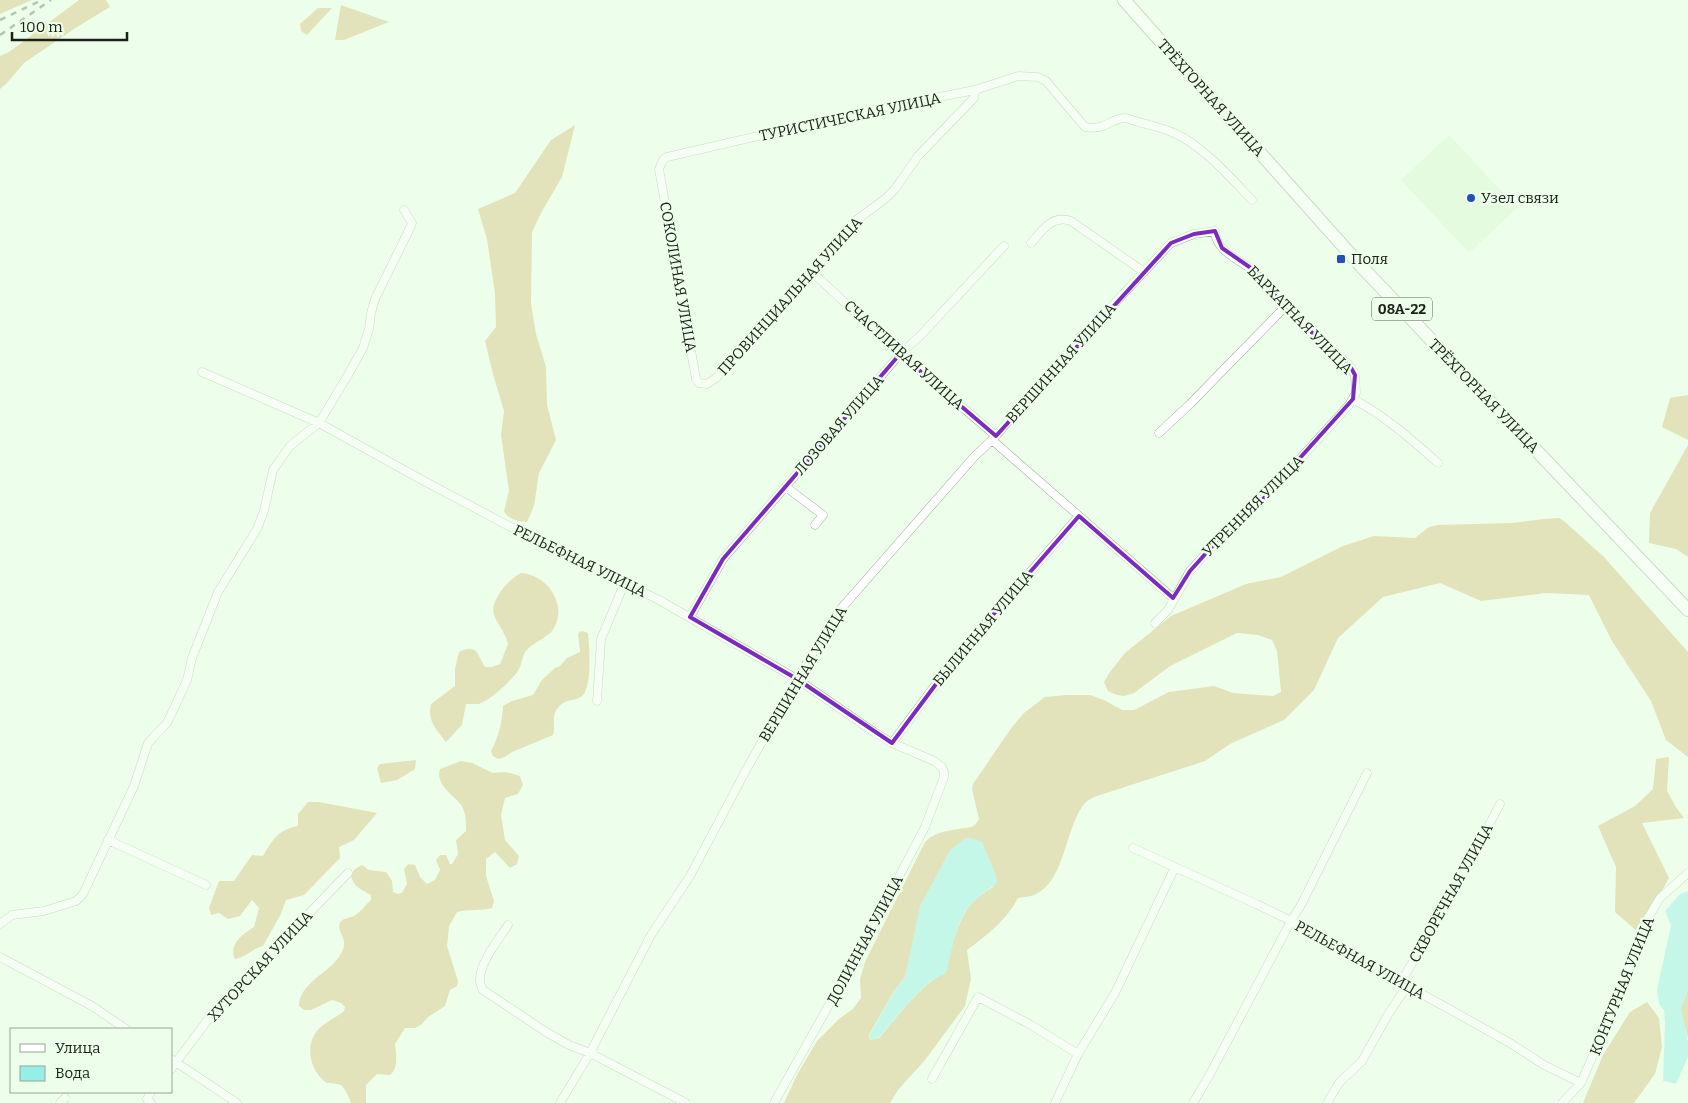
<svg xmlns="http://www.w3.org/2000/svg" width="1688" height="1103" viewBox="0 0 1688 1103" font-family="Bitter,serif">
<style>
.built{fill:#d9f5d5}
.forest{fill:#d4c080;fill-rule:evenodd}
.water{fill:#96eee8}
.lines{fill:none;stroke-linecap:round;stroke-linejoin:round}
.minor-casing{stroke:#9bb098;stroke-width:9}
.trunk-casing{stroke:#9bb098;stroke-width:14}
.minor{stroke:#fff;stroke-width:8}
.trunk{stroke:#fff;stroke-width:12}
.rail{stroke:#768274;stroke-width:2.5;stroke-dasharray:6 6;stroke-linecap:butt}
.marked{fill:none;stroke:#7b2cbf;stroke-width:4;stroke-linejoin:round}
.poi-dot{fill:#2150bd;stroke:#edffea;stroke-width:2}
.labels{text-anchor:middle;stroke-width:5;stroke-linejoin:round;paint-order:stroke}
.shield{fill:#edffea;stroke:#596457;stroke-width:1}
.shield-label{font-size:14px;font-weight:bold;fill:#192118}
.street-label{font-size:15px;fill:#192118;stroke:#edffea}
.poi-label{font-size:15px;fill:#192118;stroke:#edffea;text-anchor:start}
</style>
<rect width="100%" height="100%" fill="#edffea"/>
<path class="built" d="M1449 135 1517 208 1469 253 1401 180Z"/>
<path class="forest" d="M0 0H32L0 14Z
M79 0H106L110 7 77 27 24 63 6 84 0 89V56L9 52Z
M341 5 389 22 344 40H335Z
M318 8H332L307 35 301 31 300 24Z
M575 125 562 177 541 213 532 232 531 304 536 334 546 367 547 405 556 440 539 473 534 506 527 522C519 522 507 519 504 511L509 491 501 435 504 411 493 374 485 341 496 327 495 294 487 239 478 209 515 193 551 140Z
M1688 395V440L1662 427 1670 398Z
M1688 445V557L1676 549 1649 543 1650 513Z
M1559 518 1565 522 1604 557 1688 652V757L1666 740 1651 701 1612 641 1589 595 1546 593 1481 601 1440 583 1383 597 1338 638 1314 690 1284 720 1230 744 1205 761 1097 796C1094 797 1090 799 1087 801 1065 822 1067 879 1036 894 1031 897 1023 897 1018 898 1006 921 987 935 967 950L971 979 965 1006 925 1060 898 1090 890 1103H784L798 1073 817 1041 839 1019 853 1009 861 998 860 979 865 962 925 842C936 830 955 830 971 827L975 825 979 819 972 789 973 784 1012 727 1024 713 1045 697 1066 695H1090L1104 700 1122 710H1134L1169 692 1214 686 1233 693 1273 696 1281 692 1277 651 1272 640 1258 635 1237 633 1170 666 1134 693 1124 696 1117 695 1108 691 1104 682 1110 672 1125 653 1171 616 1246 584 1281 577 1343 546 1374 536 1415 538 1429 527 1438 525 1512 523 1543 519ZM996 875 993 887C988 890 982 894 977 898 958 914 951 951 944 974 922 982 895 1020 879 1038L870 1040 869 1035 894 991 905 977 912 948Z
M521 573C545 574 567 602 555 626 550 638 534 641 526 651 522 656 522 664 519 669 514 679 488 702 478 704 474 704 470 704 466 704L462 725 446 742C436 729 427 721 431 704L455 686V669L459 652C478 643 477 655 485 667H492L500 664 508 644C506 634 498 625 494 615 489 601 509 579 521 573Z
M582 631 588 633C589 646 593 689 581 697 572 702 565 698 557 709 551 718 556 726 553 735L512 752 505 757 498 759 493 756 491 751C499 736 502 723 503 706L512 701 533 695 542 680 555 668 560 666 567 658 580 652 578 633Z
M1669 757 1667 791 1676 807 1684 818 1642 823 1669 878 1639 933 1615 912 1616 867 1598 826 1635 806 1653 789 1656 759Z
M416 760 415 769 397 780 381 783 377 768 380 764Z
M461 761 472 763 493 773 506 772 520 776 523 785 518 794 505 798 501 815 505 840 519 856 517 864 510 868 495 852 486 859V876L494 901 492 908C480 911 469 909 457 912L449 926 447 946 458 981 457 986 450 990 445 1006 428 1017 422 1024 415 1028H405L395 1044C396 1054 399 1068 390 1075L377 1074 366 1085V1103H351C349 1098 346 1090 342 1086 337 1082 329 1085 324 1081 308 1067 304 1040 322 1026 329 1020 337 1017 344 1011L345 1007 341 1003 332 1000 311 1010H304L299 1006C299 986 323 975 335 962 355 939 335 934 340 923 342 918 350 918 354 916 361 912 365 905 371 900V895C362 890 352 886 351 875L355 869 362 865 369 870 386 872 392 881 393 892 398 894 402 893 407 884 404 869 408 864 415 865 420 877 427 884 435 880 440 870 436 860 440 855H446L450 864H452L458 854 456 840 466 831C466 822 466 814 462 806 454 795 435 785 440 769Z
M308 802H319L377 813 354 840 339 847 340 858 304 895 286 900 281 914 263 946C252 949 246 957 235 959 228 944 243 934 254 927L259 908 252 900 240 916 228 919 219 913 211 915 209 908 219 881H234L252 855 263 856C273 839 278 830 298 826V814Z
M1688 991V1038L1678 1004Z
M1647 1002 1659 1018 1662 1047 1655 1074 1634 1103H1583L1603 1055 1630 1012Z"/>
<path class="water" d="M966 838H972L982 842 996 875 997 882C991 889 982 893 976 899 957 916 952 947 947 971 942 976 933 979 927 984 909 1000 894 1021 878 1038L870 1040 869 1036 894 991 905 977 920 906 950 850Z
M1688 891V991L1681 1008 1688 1042V1057L1676 1084 1663 1081 1665 1023 1664 1010 1659 1004 1657 990 1671 925 1665 911 1680 894Z"/>
<g class="lines">
<g class="minor-casing">
<path id="minor" d="M975 90 974 98 918 156 895 189 885 199 855 221 834 244 813 273 798 284 789 295 716 378 707 384 699 383 696 379 659 169 663 160 667 157 862 112 975 90 1018 76 1038 77 1046 81 1085 127C1107 131 1109 118 1126 118 1142 124 1159 126 1174 133 1202 145 1231 178 1252 200
M1031 243C1042 231 1052 214 1071 221L1144 272
M813 273 900 354 996 436
M202 372 319 423 424 481 522 533 659 600 797 679 874 732 892 743 934 761 942 767 944 772V777L925 827 871 930 774 1103
M1353 399C1385 416 1411 439 1438 463
M1159 433 1190 404 1284 308
M992 440 1173 598
M786 487 823 515 815 525
M690 617 723 559 900 354 920 336 1004 246
M597 701 601 639 625 582
M892 743 957 656 1079 516
M108 840 206 885
M1133 848 1256 904 1291 921 1510 1043 1544 1065 1581 1083
M0 924 12 915 44 911 76 901 83 894 134 786 148 743 167 723 177 702 187 680 192 658 218 592 257 529 264 511 273 470 290 446 319 423 348 375 363 348 369 329 371 313 375 299 411 226 412 223 404 210
M508 925C498 941 471 972 483 990L546 1032 569 1045 590 1053 686 1103
M0 957 92 1006 126 1029
M1401 982 1454 892 1500 804
M171 1059 237 1103
M171 1069 207 1021 229 996 348 873
M932 1079 978 997 1031 1025 1078 1054
M151 1092 147 1099 151 1103
M60 1103 65 1098
M560 1103 590 1053 651 935 690 876 745 772 797 679 839 611 974 457 996 436 1036 387 1171 243 1194 234 1215 231C1215 253 1247 263 1261 276 1272 285 1278 295 1284 308L1350 366 1355 375 1356 393 1349 405 1263 499 1225 532 1190 571 1168 610 1155 623
M1055 1103 1078 1054 1115 993 1175 867
M1193 1103 1209 1076 1291 921 1301 905 1367 773
M1327 1103 1339 1083 1362 1061 1389 1013 1407 986
M1562 1103 1581 1083 1611 1014 1645 923 1660 898 1688 873"/>
</g>
<g class="trunk-casing">
<path id="trunk" d="M1124 0 1360 265 1688 610"/>
</g>
<use href="#minor" class="minor"/>
<use href="#trunk" class="trunk"/>
<path class="rail" d="M0 20 40 1
M0 35 51 0"/>
</g>
<path d="M0 0H1688V1103H0ZM1215 231 1222 248 1261 275 1284 308 1350 366 1355 375 1353 399 1263 499 1225 532 1190 571 1173 598 1079 516 957 656 892 743 797 679 690 617 723 559 900 354 996 436 1171 243 1194 234Z" fill="#edffea" fill-opacity=".55" fill-rule="evenodd"/>
<path class="marked" d="M1215 231 1222 248 1261 275 1284 308 1350 366 1355 375 1353 399 1263 499 1225 532 1190 571 1173 598 1079 516 957 656 892 743 797 679 690 617 723 559 900 354 996 436 1171 243 1194 234Z"/>
<g class="poi-dot">
<circle cx="1471" cy="198" r="5"/>
<rect x="1336" y="254" width="10" height="10" rx="2.5"/>
</g>
<g class="labels">
<rect class="shield" x="1372" y="297.5" width="60" height="23" rx="4"/>
<g class="shield-label">
<text x="1402" y="314">08А-22</text>
</g>
<g class="street-label">
<text transform="translate(1211 98) rotate(48)" y="5">ТРЁХГОРНАЯ УЛИЦА</text>
<text transform="translate(850 117) rotate(-12)" y="5">ТУРИСТИЧЕСКАЯ УЛИЦА</text>
<text transform="translate(678 277) rotate(80)" y="5">СОКОЛИНАЯ УЛИЦА</text>
<text transform="translate(790 296) rotate(-48)" y="5">ПРОВИНЦИАЛЬНАЯ УЛИЦА</text>
<text transform="translate(1300 320) rotate(46)" y="5">БАРХАТНАЯ УЛИЦА</text>
<text transform="translate(904 355) rotate(42)" y="5">СЧАСТЛИВАЯ УЛИЦА</text>
<text transform="translate(1061 363) rotate(-48)" y="5">ВЕРШИННАЯ УЛИЦА</text>
<text transform="translate(1484 396) rotate(46)" y="5">ТРЁХГОРНАЯ УЛИЦА</text>
<text transform="translate(839 425) rotate(-49)" y="5">ЛОЗОВАЯ УЛИЦА</text>
<text transform="translate(1253 506) rotate(-45)" y="5">УТРЕННЯЯ УЛИЦА</text>
<text transform="translate(580 561) rotate(26)" y="5">РЕЛЬЕФНАЯ УЛИЦА</text>
<text transform="translate(983 628) rotate(-50)" y="5">БЫЛИННАЯ УЛИЦА</text>
<text transform="translate(803 674) rotate(-59)" y="5">ВЕРШИННАЯ УЛИЦА</text>
<text transform="translate(1451 893) rotate(-61)" y="5">СКВОРЕЧНАЯ УЛИЦА</text>
<text transform="translate(865 940) rotate(-62)" y="5">ДОЛИННАЯ УЛИЦА</text>
<text transform="translate(1360 960) rotate(29)" y="5">РЕЛЬЕФНАЯ УЛИЦА</text>
<text transform="translate(260 966) rotate(-47)" y="5">ХУТОРСКАЯ УЛИЦА</text>
<text transform="translate(1622 986) rotate(-68)" y="5">КОНТУРНАЯ УЛИЦА</text>
</g>
<g class="poi-label">
<text x="1481" y="203">Узел связи</text>
<text x="1351" y="264">Поля</text>
</g>
</g>
<rect x="10" y="1028" width="162" height="65" fill="#edffea" stroke="#98a696"/>
<rect x="20" y="1044" width="25" height="8" fill="#ffffff" stroke="#98a696"/>
<text x="55" y="1053" font-size="15" fill="#192118">Улица</text>
<rect x="20" y="1066" width="25" height="15" fill="#96eee8" stroke="#98a696"/>
<text x="55" y="1078" font-size="15" fill="#192118">Вода</text>
<path d="M12 32v8h115v-8" fill="none" stroke="#192118" stroke-width="2.5"/>
<text x="20" y="32" font-size="15" fill="#192118" stroke="#edffea" stroke-width="4" paint-order="stroke">100 m</text>
</svg>
